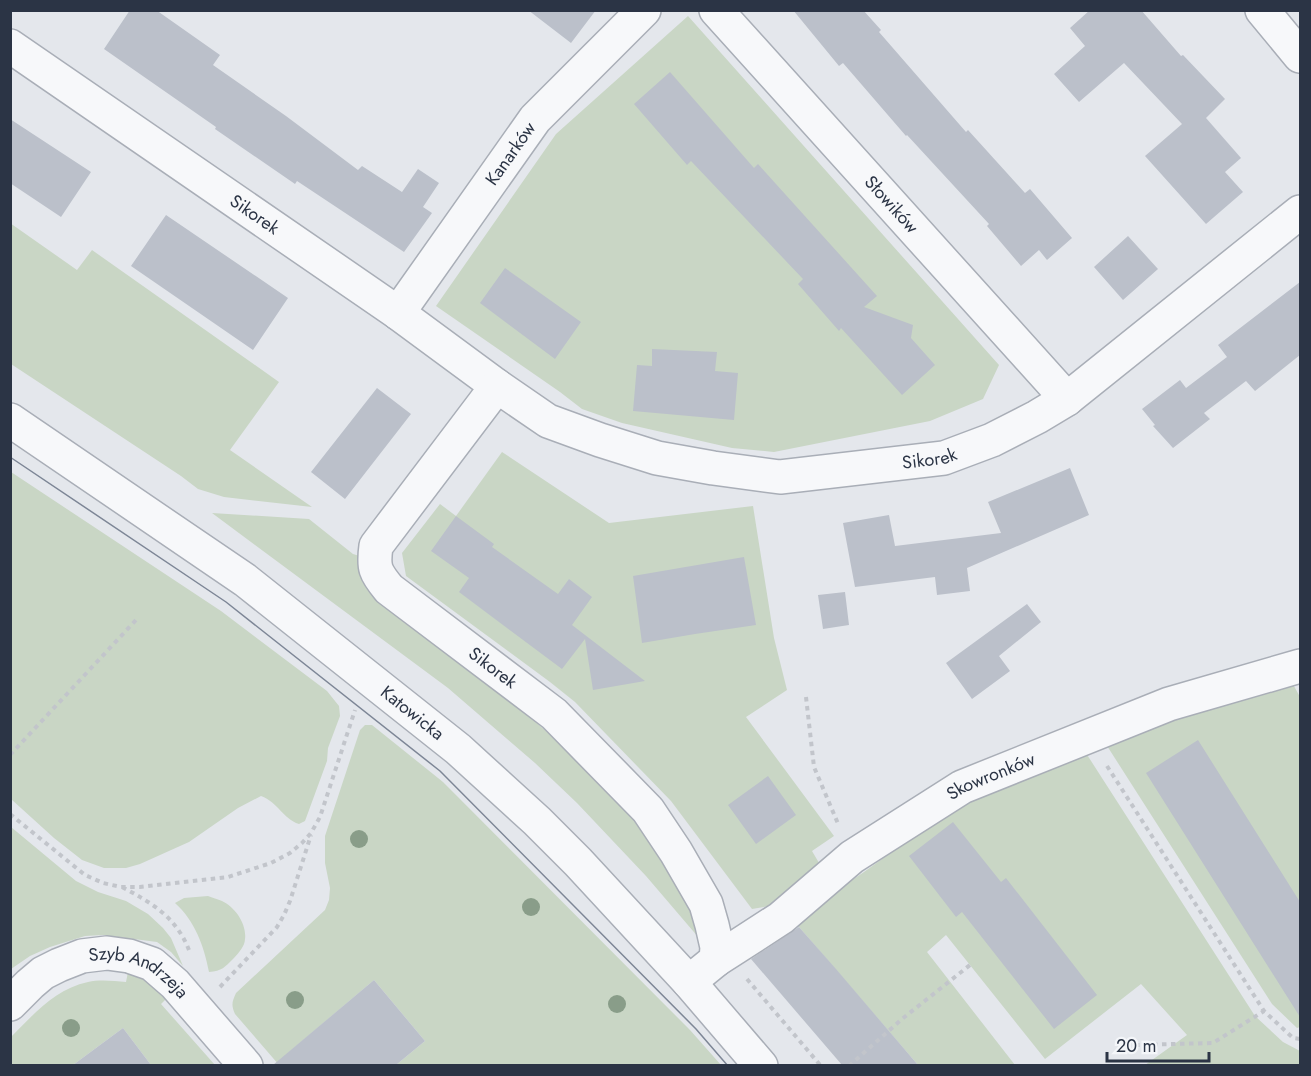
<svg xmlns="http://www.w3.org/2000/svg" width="1311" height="1076" viewBox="0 0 1311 1076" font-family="Jost,sans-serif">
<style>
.green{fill:#c9d6c5}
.building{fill:#bbc0ca}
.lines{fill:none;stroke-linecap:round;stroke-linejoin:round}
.minor-casing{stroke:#a9aeb7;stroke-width:36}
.path{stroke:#c2c5cb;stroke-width:4;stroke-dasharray:4.5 4.5;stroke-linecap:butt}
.minor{stroke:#f7f8fa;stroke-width:33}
.tram{stroke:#7d8696;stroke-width:1.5}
.tree{fill:#899d89}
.labels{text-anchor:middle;stroke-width:6;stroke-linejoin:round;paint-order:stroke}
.street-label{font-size:18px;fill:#2b3445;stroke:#f4f6f9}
</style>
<rect width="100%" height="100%" fill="#e4e7ec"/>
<path class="green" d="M688 16 999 365 983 399 930 421 774 452 732 448 622 423 582 409 560 392 436 306 556 134Z
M10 223 77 270 92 250 279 382 230 450 312 507 224 497 198 489 181 476 11 364Z
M502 452 609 523 753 506 774 638 787 690 746 717 834 836 812 851 822 868 770 906 752 909 671 801 575 702 550 682 406 576 402 553 440 504 456 516Z
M11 472 221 611 327 691 339 706 340 716 328 748 327 761 305 821 299 824C283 819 278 802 261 796L238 808 189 842 140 864 126 868H104L82 860 54 838 11 799Z
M212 513 309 519 353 554 363 557 495 686 582 763 650 833 686 889 699 938 646 876 577 803 535 763 448 688Z
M1289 677 1300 697V1027L1297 1028 1272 1004 1102 738Z
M365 725H372L443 782 690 1030 721 1065H396L425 1041 374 980 288 1053 298 1065H279L235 1014C231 1005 232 1002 236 993L325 910 329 900 330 888 325 863V836L360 730Z
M1084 750 1255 1016 1283 1042 1300 1051V1065H1145L1187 1035 1141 984 1045 1059 946 935 927 952 1015 1065H918L793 920 864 872 968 797Z
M11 827 76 881 98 892 126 901 148 914 163 928 171 938 183 966 171 952 157 942 103 935 85 936 50 947 30 956 11 969Z
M208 896C212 898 218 899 222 901 235 907 247 924 245 939 245 946 238 954 233 959 225 967 222 971 209 972 204 946 195 921 175 903L184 898Z
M128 972 140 976 167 998 161 1004 215 1065H151L123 1028 73 1065 11 1066V1037C33 1015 55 989 88 982 100 979 114 981 126 982Z"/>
<path class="building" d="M130 10H156L220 55 213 65 286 116 358 170 362 166 402 192 418 169 439 183 423 207 432 213 404 252 297 181 295 184 215 129 216 127 104 49Z
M528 10H596L571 43Z
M793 10H863L881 30 879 32 966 132 968 130 1025 193 1030 189 1072 238 1047 260 1039 250 1021 266 987 226 989 224 907 135 906 136 843 63 839 66Z
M1090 10H1141L1181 56 1183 55 1225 99 1206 118 1241 158 1225 172 1243 192 1206 224 1145 156 1182 124 1124 63 1079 102 1054 74 1085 46 1070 28Z
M670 72 754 168 758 164 877 296 864 307 913 325 911 338 935 365 902 395 841 328 839 331 798 284 803 279 691 161 687 165 634 104Z
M10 119 91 172 61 217 10 183Z
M166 215 288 298 253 350 131 266Z
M1128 236 1158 269 1123 300 1094 267Z
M505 268 581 322 555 359 480 303Z
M1300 282V355L1255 391 1246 381 1204 413 1210 419 1173 448 1153 426 1155 425 1142 409 1180 380 1186 388 1227 357 1218 345Z
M652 349 717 352 715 371 738 373 734 420 633 411 637 365 652 366Z
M377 388 411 414 345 499 311 472Z
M1070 468 1089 515 967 568 970 591 937 595 935 577 855 587 843 523 889 515 895 546 1001 533 988 502Z
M456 516 494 544 492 547 558 594 569 579 592 597 572 625 645 681 593 690 585 639 562 669 459 592 469 578 431 551Z
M744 557 756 625 695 634 642 643 633 576Z
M845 592 849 625 823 629 818 595Z
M1027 604 1041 622 999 656 1010 671 972 699 946 663Z
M1198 740 1300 902V1017L1146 773Z
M768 776 796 815 756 844 728 805Z
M953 822 1001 882 1006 878 1097 995 1054 1029 962 912 956 917 909 856Z
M799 927 836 969 918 1065H842L751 959Z
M374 980 425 1041 396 1065H273Z
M123 1028 151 1065H73Z"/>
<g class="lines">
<g class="minor-casing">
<g id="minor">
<path id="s1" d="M716 10 1067 399"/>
<path d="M1262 10 1300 56"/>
<path id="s2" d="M10 46 398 313 497 386 548 421 600 440 657 458 713 468 780 477 944 458 992 440 1037 417 1067 399 1300 212"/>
<path id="s3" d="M398 313 535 119 644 10"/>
<path id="s4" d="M497 386 376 546C373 568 375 572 389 589L554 714 648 810 676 852 706 904 712 925 717 947 716 960 689 982"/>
<path id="s5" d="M10 420 245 580 458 749 537 821 578 862 689 982 761 1066"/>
<path id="s6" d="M716 960 781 918 852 857 962 787 1169 704 1300 666"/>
<path id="s7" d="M10 1004 30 984 43 973 59 965 82 956 107 953 129 956 152 964 175 984 246 1066"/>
</g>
</g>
<path class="path" d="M806 697 814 767 839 826
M10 755 136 620
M1107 766 1264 1011 1293 1038 1300 1039
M10 814 85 875 103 883 121 887H140L228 877 271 863 290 853 302 843 311 833 320 817 355 710
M122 887C152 903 176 917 189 950
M747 979 821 1066
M220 987 277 927 284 915 290 901 311 835
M1135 1045 1213 1043 1264 1011
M849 1066 902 1019 970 965"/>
<use href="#minor" class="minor"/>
<path class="tram" d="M10 457 226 602 440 771 696 1029 728 1066"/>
</g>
<g class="tree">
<circle cx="359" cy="839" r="9"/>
<circle cx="531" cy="907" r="9"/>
<circle cx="295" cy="1000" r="9"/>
<circle cx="617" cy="1004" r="9"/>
<circle cx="71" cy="1028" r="9"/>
</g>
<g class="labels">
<g class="street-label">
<text dy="6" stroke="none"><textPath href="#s3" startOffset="195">Kanarków</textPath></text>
<text dy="6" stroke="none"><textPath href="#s1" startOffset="262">Słowików</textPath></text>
<text dy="6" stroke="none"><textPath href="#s2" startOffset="297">Sikorek</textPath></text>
<text dy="6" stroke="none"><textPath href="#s2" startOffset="1046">Sikorek</textPath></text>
<text dy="6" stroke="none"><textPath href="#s4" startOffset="378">Sikorek</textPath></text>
<text dy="6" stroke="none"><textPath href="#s5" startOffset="498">Katowicka</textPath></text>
<text dy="6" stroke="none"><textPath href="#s6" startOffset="332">Skowronków</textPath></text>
<text dy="6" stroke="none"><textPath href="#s7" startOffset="150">Szyb Andrzeja</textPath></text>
</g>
</g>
<rect width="1311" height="1076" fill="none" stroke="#2b3445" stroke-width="24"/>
<path d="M1107 1052v9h102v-9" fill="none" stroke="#2b3445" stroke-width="3"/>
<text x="1116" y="1052" font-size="18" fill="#2b3445" stroke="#f4f6f9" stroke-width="4.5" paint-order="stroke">20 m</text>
</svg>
